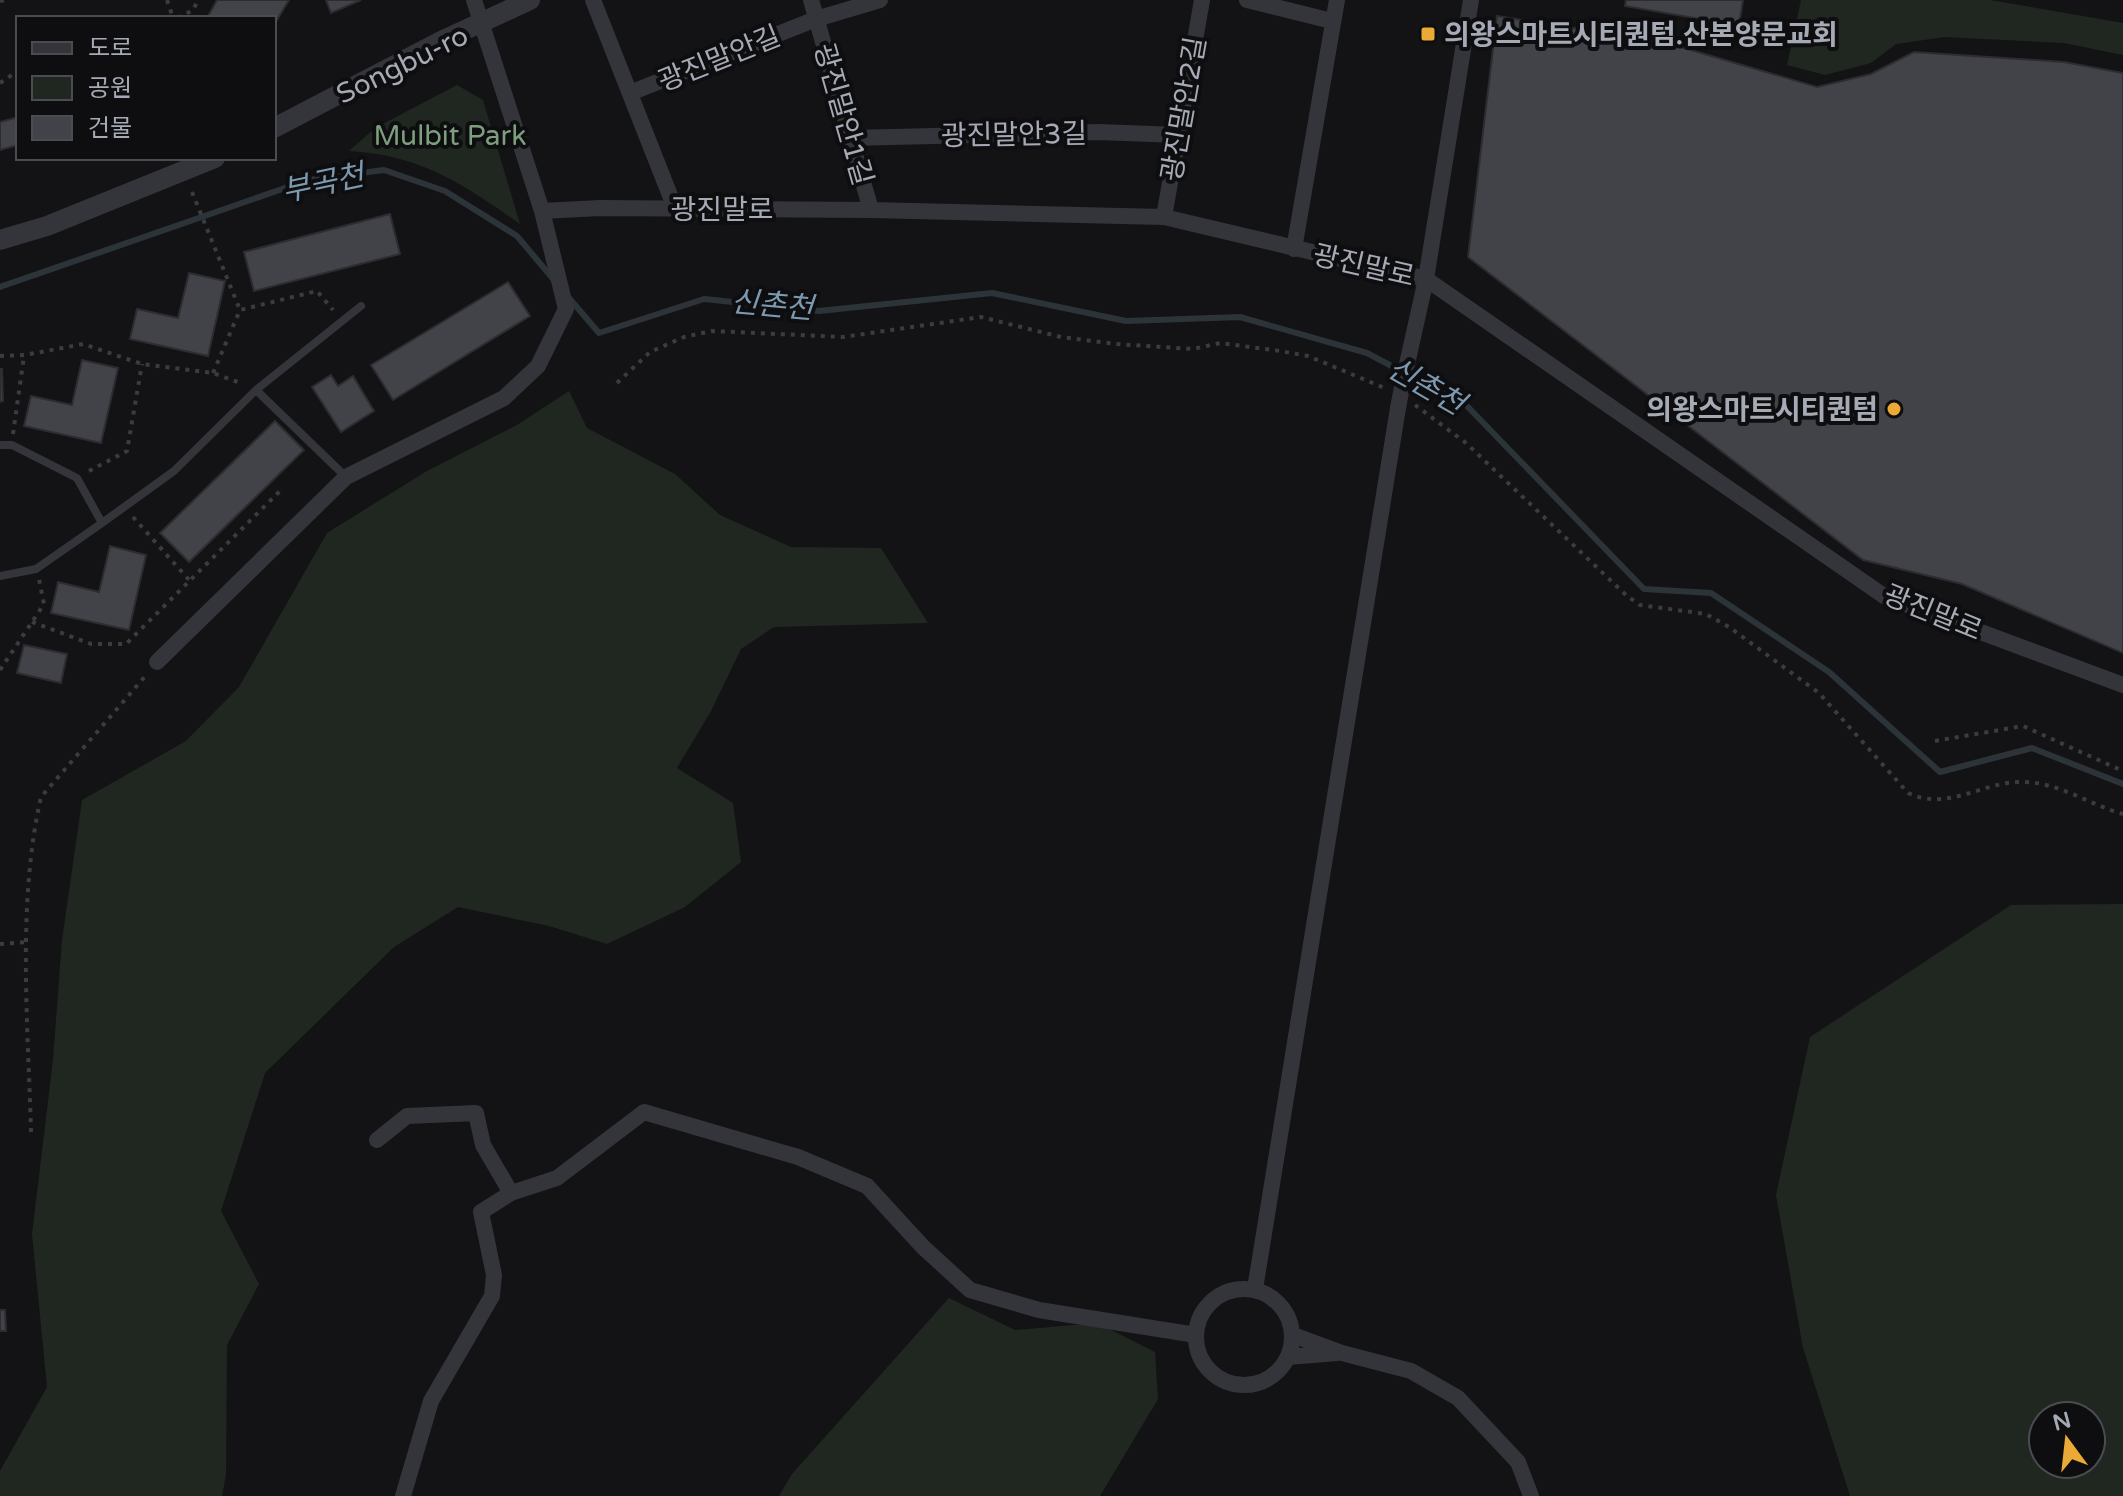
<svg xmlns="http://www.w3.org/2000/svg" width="2123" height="1496" viewBox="0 0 2123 1496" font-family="'Varela Round','Noto Sans KR',sans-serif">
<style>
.green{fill:#202720;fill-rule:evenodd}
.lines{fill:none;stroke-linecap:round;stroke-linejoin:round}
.stream{stroke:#2c343a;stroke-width:6}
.building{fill:#424348;stroke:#2d2d31;stroke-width:2}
.path{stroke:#3a3c41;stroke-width:4;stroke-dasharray:4 6;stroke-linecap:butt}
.service{stroke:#34353a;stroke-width:8}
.minor{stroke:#34353a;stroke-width:16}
.tertiary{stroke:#34353a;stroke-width:20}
.minor-bridge{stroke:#34353a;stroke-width:16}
.poi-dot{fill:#eba935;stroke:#0e0e10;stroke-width:3}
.labels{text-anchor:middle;stroke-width:8;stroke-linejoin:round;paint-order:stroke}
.poi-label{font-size:28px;font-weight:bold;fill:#a5aab5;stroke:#0e0e10;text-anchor:start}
.street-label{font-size:28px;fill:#a5aab5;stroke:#0e0e10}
.park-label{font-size:28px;fill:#7d9f7e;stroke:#0e0e10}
.water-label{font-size:30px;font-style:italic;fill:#7d99af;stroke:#0e0e10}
</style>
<rect width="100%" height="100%" fill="#131315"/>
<path class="green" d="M1801 0H1990L2123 23V55L2064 43 1945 37 1896 44 1871 63 1825 75 1787 65Z
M457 85 483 100 520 224C463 184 421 155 349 151L375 128Z
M569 391 587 428 675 474 720 515 791 547 881 548 928 623 774 627 741 649 711 711 677 768 733 803 741 862 685 907 607 944 549 926 458 907 394 947 265 1073 221 1211 259 1284 227 1345 226 1475 222 1496H0V1471L47 1387 32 1234 53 1060 62 940 82 800 186 741 239 687 327 533 427 471 517 425Z
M2123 904V1496H1850L1803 1348 1776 1195 1810 1037 2011 905ZM2043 1416H2091V1464H2043Z
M949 1298 1015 1330 1097 1323 1155 1352 1158 1399 1100 1496H779L792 1474Z"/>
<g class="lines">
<path class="stream" d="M0 287 308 180 384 170 445 191 517 236 554 280
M569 298 599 333 704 299 819 311 992 293 1126 321 1240 317 1367 353 1467 406 1644 589 1711 593 1829 672 1940 772 2032 748 2123 784"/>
</g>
<path class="building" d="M217 0H289L274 25V18H207Z
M326 0H361L331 13Z
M1626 0H1743L1739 25 1759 28 1758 40 1716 34 1718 22 1625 6Z
M1497 16 1667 43 1817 87 1871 74 1914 52 2064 62 2123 73V653L1962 584 1863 560 1468 257Z
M18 117V145L0 150V122Z
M390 214 400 254 254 291 244 252Z
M189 273 225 281 208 356 130 339 137 309 178 318Z
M508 282 530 316 393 400 371 365Z
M82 360 118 368 101 443 24 426 31 396 72 405Z
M0 369H2L3 401 0 402Z
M331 375 338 386 353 376 374 411 341 432 312 387Z
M275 421 304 450 189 562 160 533Z
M110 546 146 555 129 630 51 613 58 582 99 592Z
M24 645 67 654 61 683 17 673Z
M0 1310H5L6 1331H0Z"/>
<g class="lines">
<path class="path" d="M167 0 173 18
M0 1 5 0
M178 18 193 10 198 0
M0 83 18 71
M192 192 240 310
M0 356 25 355 83 344 142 364 213 373 243 384
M213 373 240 310 317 291 333 310
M617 383 650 352 684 337 712 331 843 337 981 317 1061 337 1116 344 1193 349 1220 343 1280 351 1308 356 1387 389
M1415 405 1466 443 1627 596 1640 605 1706 614 1729 627 1819 693 1908 793C1949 812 1982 781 2023 782 2058 782 2090 805 2123 814
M13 434 24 356
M89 471 127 451 142 364
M133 517 190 581
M32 622 91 644H126L283 488
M0 670 44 604 39 579
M1935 741 2023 726 2123 771
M0 944 27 942
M31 1132C28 1024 17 902 41 797L148 673"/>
<path class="service" d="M0 445H12L77 478 102 523
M346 477 256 390 361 306
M0 576 36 569 102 523 174 471 256 390"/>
<path class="minor" d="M593 0 675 208
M811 0 871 210
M1247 0 1332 21
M630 93 816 19 880 0
M850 138 1099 132 1178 135
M542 211 600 208 871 210 1164 217 1426 279 1884 596 2123 685
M1164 217 1202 0
M1294 249 1337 0
M1403 382 1426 279 1471 0
M157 662 346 477 504 398 538 366 566 309 542 211 474 0
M377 1140 407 1116 476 1113 483 1145 511 1193
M1196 1337a48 48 0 1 1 96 0a48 48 0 1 1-96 0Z
M1255 1289 1398 408
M1293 1335 1342 1353 1411 1371 1458 1398 1518 1462 1531 1496
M1288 1357 1337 1353
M403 1496 431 1401 492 1296 494 1275 481 1212 511 1193 557 1178 644 1112 798 1157 867 1186 923 1247 970 1290 1039 1310 1196 1335"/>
<path class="tertiary" d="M274 128 441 41 530 0
M0 240 47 226 215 158"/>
<path class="minor-bridge" d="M1398 408 1403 382"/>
</g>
<g class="poi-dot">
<rect x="1420" y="26" width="16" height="16" rx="4"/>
<circle cx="1894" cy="409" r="8"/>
</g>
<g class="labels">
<g class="poi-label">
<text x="1444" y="44">의왕스마트시티퀀텀.산본양문교회</text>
<text x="1878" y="419" text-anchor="end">의왕스마트시티퀀텀</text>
</g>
<g class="street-label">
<text transform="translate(719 58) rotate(-22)" y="10">광진말안길</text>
<text transform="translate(402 64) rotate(-26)" y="10">Songbu-ro</text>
<text transform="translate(1183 109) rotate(-80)" y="10">광진말안2길</text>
<text transform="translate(844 114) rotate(74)" y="10">광진말안1길</text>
<text transform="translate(1014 134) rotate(-1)" y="10">광진말안3길</text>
<text x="722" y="219">광진말로</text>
<text transform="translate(1364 265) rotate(13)" y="10">광진말로</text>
<text transform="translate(1933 612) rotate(22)" y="10">광진말로</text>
</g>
<g class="park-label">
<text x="450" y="145">Mulbit Park</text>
</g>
<g class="water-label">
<text transform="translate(323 183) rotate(-12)" y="10">부곡천</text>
<text transform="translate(772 305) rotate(5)" y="10">신촌천</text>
<text transform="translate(1426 386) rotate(30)" y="10">신촌천</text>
</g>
</g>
<rect x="16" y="16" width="260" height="144" fill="#0e0e10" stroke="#4a4c52" stroke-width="2"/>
<rect x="32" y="42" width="40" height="12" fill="#34353a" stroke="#4a4c52" stroke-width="2"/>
<text x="88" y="56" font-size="24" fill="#a5aab5">도로</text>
<rect x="32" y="76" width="40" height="24" fill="#202720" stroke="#4a4c52" stroke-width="2"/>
<text x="88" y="96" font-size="24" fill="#a5aab5">공원</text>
<rect x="32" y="116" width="40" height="24" fill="#424348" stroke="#4a4c52" stroke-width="2"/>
<text x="88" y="136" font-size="24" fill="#a5aab5">건물</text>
<g transform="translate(2067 1440) rotate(345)"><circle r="38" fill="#0e0e10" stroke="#4a4c52" stroke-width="2"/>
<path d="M0-6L14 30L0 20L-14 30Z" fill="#eba935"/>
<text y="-12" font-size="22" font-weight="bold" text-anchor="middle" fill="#a5aab5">N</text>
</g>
</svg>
